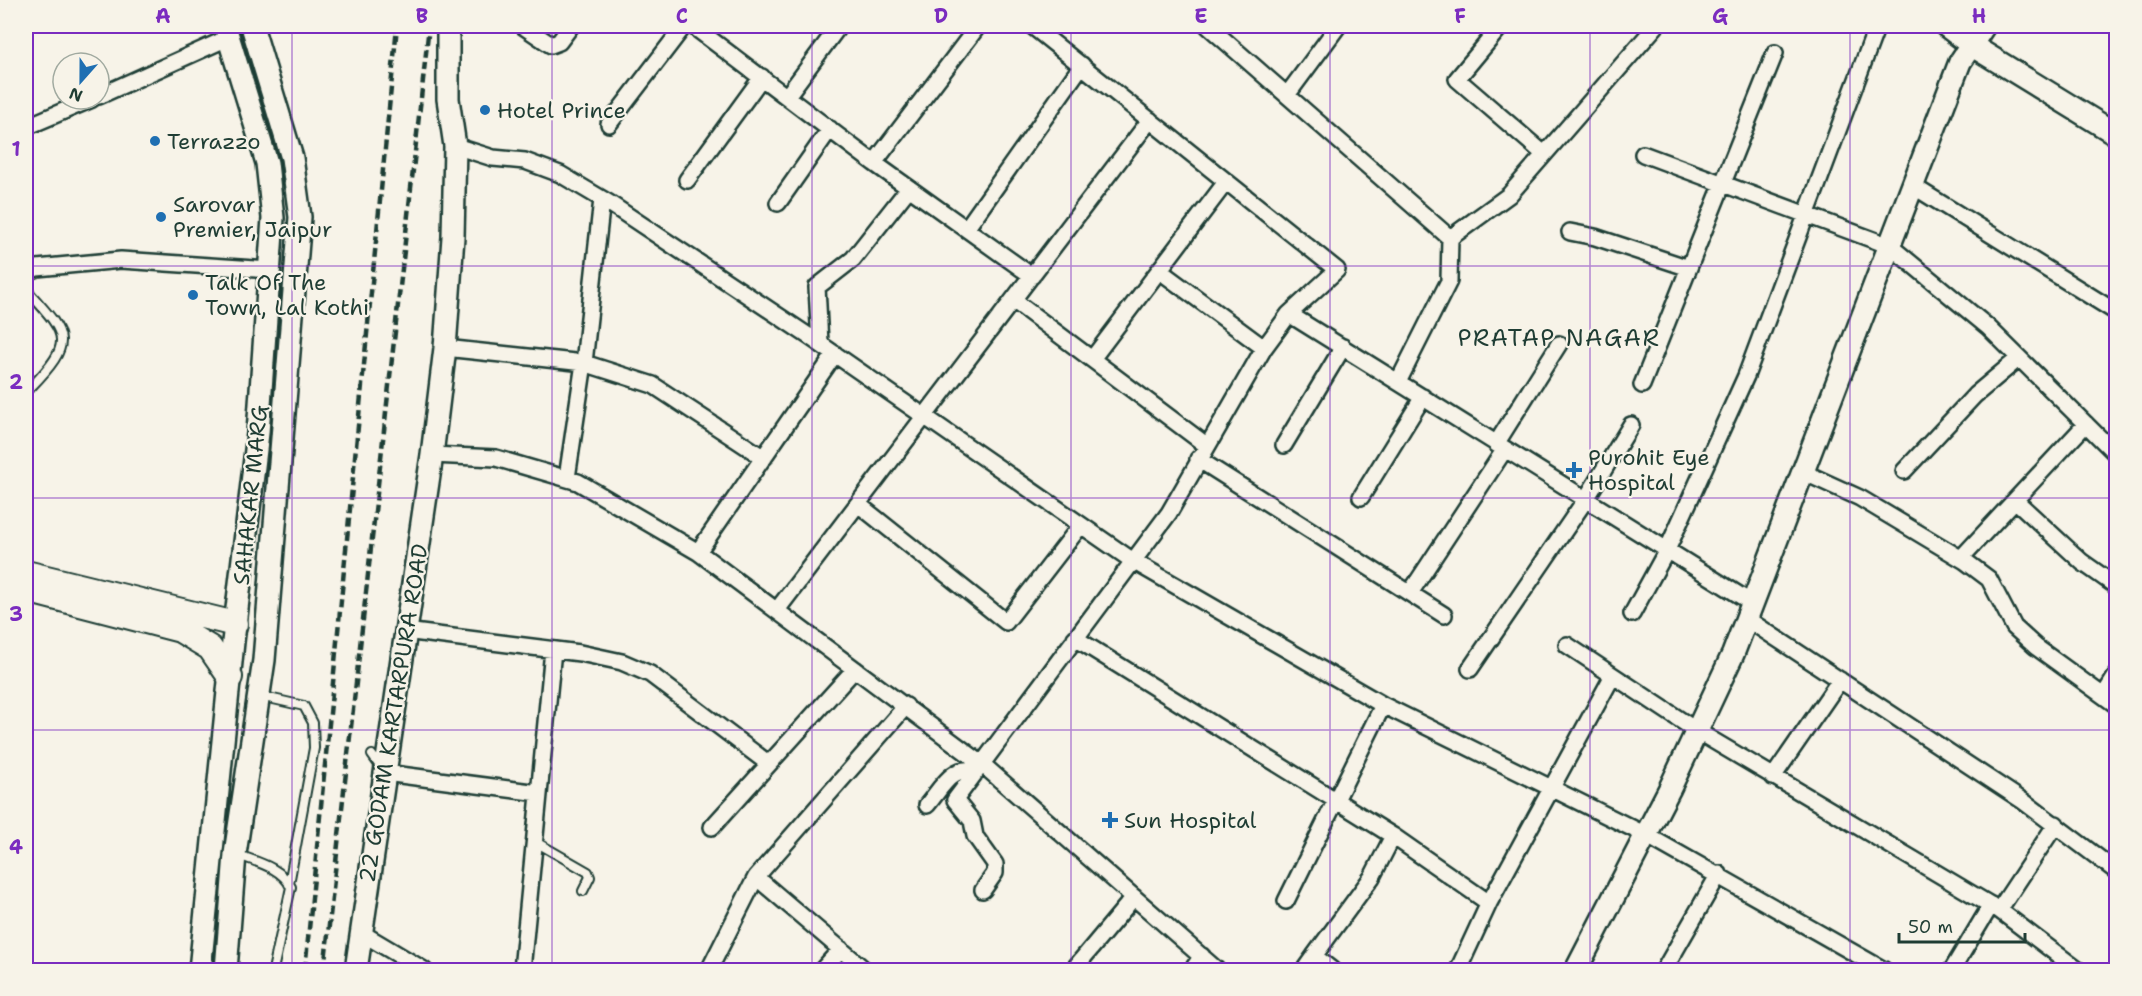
<svg xmlns="http://www.w3.org/2000/svg" width="2142" height="996" viewBox="0 0 2142 996" font-family="'Shantell Sans',sans-serif">
<style>
.lines{fill:none;stroke-linecap:round;stroke-linejoin:round}
.lane-casing{stroke:#1f3d34;stroke-width:12}
.street-casing{stroke:#1f3d34;stroke-width:20}
.secondary-casing{stroke:#1f3d34;stroke-width:26}
.primary-casing{stroke:#1f3d34;stroke-width:28}
.lane{stroke:#f7f3e8;stroke-width:8}
.street{stroke:#f7f3e8;stroke-width:15}
.secondary{stroke:#f7f3e8;stroke-width:21}
.primary{stroke:#f7f3e8;stroke-width:24}
.rail{stroke:#1f3d34;stroke-width:4.5;stroke-dasharray:9 4.5;stroke-linecap:butt}
.grid{fill:none;stroke:#7b2cbf;stroke-width:1.5;stroke-opacity:0.55}
.poi-dot{fill:#1f6fb2;stroke:#f7f3e8;stroke-width:2}
.labels{text-anchor:middle;stroke-width:4.5;stroke-linejoin:round;paint-order:stroke}
.poi-label{font-size:22px;fill:#1f3d34;stroke:#f7f3e8;text-anchor:start}
.street-label{font-size:22px;fill:#1f3d34;stroke:#f7f3e8}
.neighbourhood-label{font-size:24px;letter-spacing:1.5px;fill:#1f3d34;stroke:#f7f3e8}
.neatline{fill:none;stroke:#7b2cbf;stroke-width:2}
.grid-label{font-size:20px;text-anchor:middle;font-weight:bold;fill:#7b2cbf}
</style>
<rect width="100%" height="100%" fill="#f7f3e8"/>
<filter id="ink" filterUnits="userSpaceOnUse"><feTurbulence type="fractalNoise" baseFrequency=".0167" numOctaves="2"/><feDisplacementMap in="SourceGraphic" scale="12" xChannelSelector="R" yChannelSelector="G"/><feConvolveMatrix kernelMatrix="1 2 1 2 8 2 1 2 1" color-interpolation-filters="sRGB"/></filter>
<g filter="url(#ink)">
<g class="lines">
<g class="lane-casing">
<path id="lane" d="M26 289C66 334 77 340 31 387
M260 696 304 706 313 723 314 748 289 884
M372 755 382 769
M534 841 588 872 590 877 583 891
M236 854C256 862 281 867 291 887L273 970"/>
</g>
<g class="street-casing">
<path id="street" d="M523 26 551 45 559 42 571 26
M693 26 874 163 1032 276
M1208 26 1450 238
M1501 26 1457 79 1544 154
M1287 95 1338 26
M99 96 230 37
M787 96 839 26
M609 124 684 26
M26 127 92 99
M455 146 493 158 525 161 560 174 609 203 810 337 1133 561 1383 705 1646 835 1884 970
M1643 154 1890 246 1988 327 2116 454
M874 163 978 26
M687 180 762 77
M1913 186 2116 312
M778 203 830 129
M966 229 1082 65
M1570 232 1595 237 1689 268
M1450 238 1509 195 1656 26
M1160 271 1264 348
M26 272 37 268 121 260 270 270
M1013 300 1206 445
M1289 314 1752 603
M820 343 817 287 853 259 909 188
M445 348 584 363 653 385 764 458
M1092 359 1226 182
M1398 382 1449 281 1450 238
M1642 385 1775 53
M1496 444 1559 344
M1284 445 1343 347
M432 455 496 458 578 482 698 552 982 764 1217 970
M1198 459 1444 615
M1904 471 1975 395 2019 358
M1803 472 1860 498 1965 561 1989 579 2014 627 2036 647 2116 705
M567 478 584 363 602 199
M1361 497 1423 397
M2015 500 2082 562 2116 586
M858 504 1006 622 1081 525
M698 552 835 354
M1961 558 2086 424
M1410 593 1505 449
M777 610 1150 120
M1632 614 1667 550 1746 376 1877 26
M1747 619 2023 801 2116 871
M405 631 580 653 622 662 650 674 769 764
M1075 638 1393 836 1372 877 1314 956
M1567 645 1697 731 1999 910 2078 970
M1470 669 1586 499 1631 425
M2104 695 2116 676
M385 773 539 793
M1773 777 1840 680
M927 805C940 790 954 762 976 772
M712 827 855 669
M1393 836 1489 903
M983 890 995 873V864L975 836 972 821 955 800 1169 513 1264 348 1289 314 1337 270 1032 26
M1286 901 1383 705
M1999 910 2056 824
M360 932 424 970
M522 970 553 650
M709 970 756 877
M822 970 841 949
M865 970 756 877 906 706
M1073 970 1134 897
M1192 970 1202 956
M1304 970 1314 956 1332 970
M1458 970 1489 903 1612 677
M1664 970 1719 874
M1952 970 1991 905"/>
</g>
<g class="secondary-casing">
<path id="secondary" d="M1946 26 1971 45 2116 134
M200 970 233 642 258 433 273 218 267 163 225 26
M226 970 235 854 264 660 300 217 292 158 252 26
M356 970 432 455 445 348 453 237 455 146 448 99V26
M1576 970 1670 788 1733 654 1960 62 1984 26"/>
</g>
<g class="primary-casing">
<path id="primary" d="M26 573 235 624
M26 590 180 630 210 648 230 677"/>
</g>
<use href="#lane" class="lane"/>
<use href="#street" class="street"/>
<use href="#secondary" class="secondary"/>
<use href="#primary" class="primary"/>
<path class="rail" d="M305 970 397 26
M324 970 429 26"/>
</g>
</g>
<path class="grid" d="M292 26V970M552 26V970M812 26V970M1071 26V970M1330 26V970M1590 26V970M1850 26V970M26 266H2116M26 498H2116M26 730H2116"/>
<g class="poi-dot">
<circle cx="485" cy="110" r="6"/>
<circle cx="155" cy="141" r="6"/>
<circle cx="161" cy="217" r="6"/>
<circle cx="193" cy="295" r="6"/>
<path d="M1571 461h6v6h6v6h-6v6h-6v-6h-6v-6h6z"/>
<path d="M1107 811h6v6h6v6h-6v6h-6v-6h-6v-6h6z"/>
</g>
<g class="labels">
<g class="poi-label">
<text x="497" y="118">Hotel Prince</text>
<text x="167" y="149">Terrazzo</text>
<text x="173" y="212">Sarovar<tspan x="173" dy="25">Premier, Jaipur</tspan></text>
<text x="205" y="290">Talk Of The<tspan x="205" dy="25">Town, Lal Kothi</tspan></text>
<text x="1588" y="465">Purohit Eye<tspan x="1588" dy="25">Hospital</tspan></text>
<text x="1124" y="828">Sun Hospital</text>
</g>
<g class="street-label">
<text transform="translate(250 495) rotate(-84)" y="8">SAHAKAR MARG</text>
<text transform="translate(393 713) rotate(-81)" y="8">22 GODAM KARTARPURA ROAD</text>
</g>
<g class="neighbourhood-label">
<text x="1559" y="346">PRATAP NAGAR</text>
</g>
</g>
<rect width="2142" height="996" fill="none" stroke="#f7f3e8" stroke-width="66"/>
<g transform="translate(81 81) rotate(201)"><circle r="28" fill="#f7f3e8" stroke="#a1aaa0" stroke-width="1.5"/>
<path d="M0-4.5L10 22L0 15L-10 22Z" fill="#1f6fb2"/>
<text y="-9" font-size="16" font-weight="bold" text-anchor="middle" fill="#1f3d34">N</text>
</g>
<path d="M1899 933v9h126v-9" fill="none" stroke="#1f3d34" stroke-width="3"/>
<text x="1908" y="933" font-size="18" fill="#1f3d34" stroke="#f7f3e8" stroke-width="4.5" paint-order="stroke">50 m</text>
<rect x="33" y="33" width="2076" height="930" class="neatline"/>
<g class="grid-label">
<text x="163" y="23">A</text>
<text x="422" y="23">B</text>
<text x="682" y="23">C</text>
<text x="941" y="23">D</text>
<text x="1201" y="23">E</text>
<text x="1460" y="23">F</text>
<text x="1720" y="23">G</text>
<text x="1979" y="23">H</text>
<text x="16" y="156">1</text>
<text x="16" y="389">2</text>
<text x="16" y="621">3</text>
<text x="16" y="854">4</text>
</g>
</svg>
